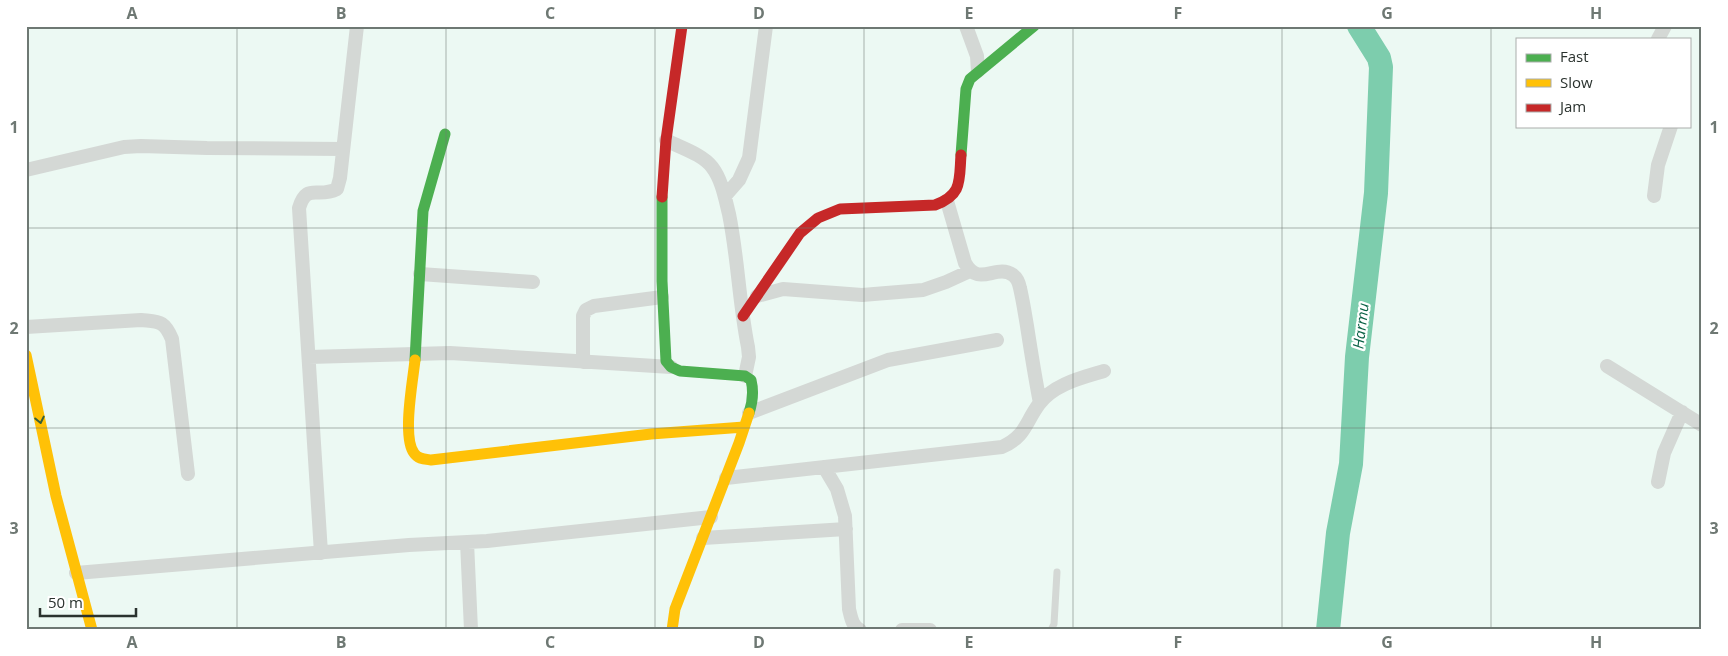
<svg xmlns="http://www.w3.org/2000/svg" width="1728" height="656" viewBox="0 0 1728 656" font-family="'Open Sans',sans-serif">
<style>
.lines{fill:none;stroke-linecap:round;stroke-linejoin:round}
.river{stroke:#7dcdad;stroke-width:24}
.lane{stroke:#d4d8d5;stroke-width:7}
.street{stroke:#d4d8d5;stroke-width:14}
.fast{stroke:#4caf50;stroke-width:11}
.slow{stroke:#ffc107;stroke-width:11}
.jam{stroke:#c62828;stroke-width:11}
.oneway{stroke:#365e3a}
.grid{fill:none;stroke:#6e7873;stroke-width:1;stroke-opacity:0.55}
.labels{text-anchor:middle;stroke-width:4.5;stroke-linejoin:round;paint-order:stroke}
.water-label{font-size:15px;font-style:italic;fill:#096145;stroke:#fff}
.neatline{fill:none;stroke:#6e7873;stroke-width:2}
.grid-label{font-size:16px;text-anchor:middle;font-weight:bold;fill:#6e7873}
</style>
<rect width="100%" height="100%" fill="#ecf9f3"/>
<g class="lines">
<path class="river" d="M1328 630 1338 533 1351 464 1357 357 1376 193 1381 67 1379 58 1359 26"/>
<path class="lane" d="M1051 630 1054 624 1057 572"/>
<path class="street" d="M966 26 977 56 978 71
M1658 39 1665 26
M666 140C681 148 702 154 712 167 722 180 725 198 729 214 738 258 739 303 748 347L749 357 745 376
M26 170 124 147 141 146 207 148 343 149
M725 196 739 180 749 158 766 26
M1654 196 1658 165 1671 126
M947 201 965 263C979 288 996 263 1013 275 1017 278 1019 283 1020 288 1023 301 1025 314 1027 326 1031 352 1035 377 1040 403
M420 274 533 282
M757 296 783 289 862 295 923 290 946 282 970 271
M26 327 141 320C159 322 164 320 172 339L188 474
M309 357 450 353 671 367
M583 362V316L586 310 594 306 662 297
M1607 366 1702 425
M749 413 888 360 997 340
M824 467 837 489 845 516 849 609C851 617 852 626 860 630
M726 478 1002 447C1026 436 1025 423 1039 404 1054 384 1081 378 1104 371
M1658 482 1664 453 1682 412
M703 538 846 529
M467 542 471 630
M321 553 299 208C307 182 317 199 337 189L340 178 357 26
M76 573 409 545 487 541 711 517
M902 630H930"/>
<path class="fast" d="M961 155 966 89 970 79 1034 26
M662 197V281L666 361 671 367 680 371 745 376 751 380C754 392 753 401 749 413
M415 360 423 211 445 134"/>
<path class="slow" d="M26 355 56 496 92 630
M415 360C413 380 402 437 414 453 418 459 424 459 431 460L651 434 744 427
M672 630 675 609 739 443 749 413"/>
<path class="jam" d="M662 197 666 140 682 26
M743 316 800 233 818 218 840 209 935 205C963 195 959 180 961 155"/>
</g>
<defs><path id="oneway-chevron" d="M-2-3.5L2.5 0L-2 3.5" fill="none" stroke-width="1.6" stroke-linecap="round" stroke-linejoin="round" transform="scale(1.25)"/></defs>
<use class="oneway" href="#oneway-chevron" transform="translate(40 420) rotate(78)"/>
<path class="grid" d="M237 26V630M446 26V630M655 26V630M864 26V630M1073 26V630M1282 26V630M1491 26V630M26 228H1702M26 428H1702"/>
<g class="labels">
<g class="water-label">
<text transform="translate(1361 326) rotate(-83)" y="5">Harmu</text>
</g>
</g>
<rect width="1728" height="656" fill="none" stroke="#ffffff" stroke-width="55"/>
<rect x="1516" y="38" width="175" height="90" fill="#ffffff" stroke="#aaadab"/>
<rect x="1526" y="54" width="25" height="8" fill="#4caf50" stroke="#aaadab"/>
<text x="1560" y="62" font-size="15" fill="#2a322e">Fast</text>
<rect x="1526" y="79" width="25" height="8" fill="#ffc107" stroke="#aaadab"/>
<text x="1560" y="88" font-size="15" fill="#2a322e">Slow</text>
<rect x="1526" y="104" width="25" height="8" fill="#c62828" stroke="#aaadab"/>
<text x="1560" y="112" font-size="15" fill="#2a322e">Jam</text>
<path d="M40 608v8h96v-8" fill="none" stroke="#2a322e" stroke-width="2.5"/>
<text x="48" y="608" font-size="15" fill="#2a322e" stroke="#ffffff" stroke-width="4" paint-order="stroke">50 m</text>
<rect x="28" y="28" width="1672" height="600" class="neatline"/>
<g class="grid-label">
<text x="132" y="19">A</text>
<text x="341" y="19">B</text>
<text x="550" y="19">C</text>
<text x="759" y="19">D</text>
<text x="969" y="19">E</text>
<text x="1178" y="19">F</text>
<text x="1387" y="19">G</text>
<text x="1596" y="19">H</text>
<text x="14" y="133">1</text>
<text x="1714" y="133">1</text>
<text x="14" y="334">2</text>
<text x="1714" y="334">2</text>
<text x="14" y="534">3</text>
<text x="1714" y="534">3</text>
<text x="132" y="648">A</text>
<text x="341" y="648">B</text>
<text x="550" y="648">C</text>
<text x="759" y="648">D</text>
<text x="969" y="648">E</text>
<text x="1178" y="648">F</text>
<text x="1387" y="648">G</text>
<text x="1596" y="648">H</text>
</g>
</svg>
